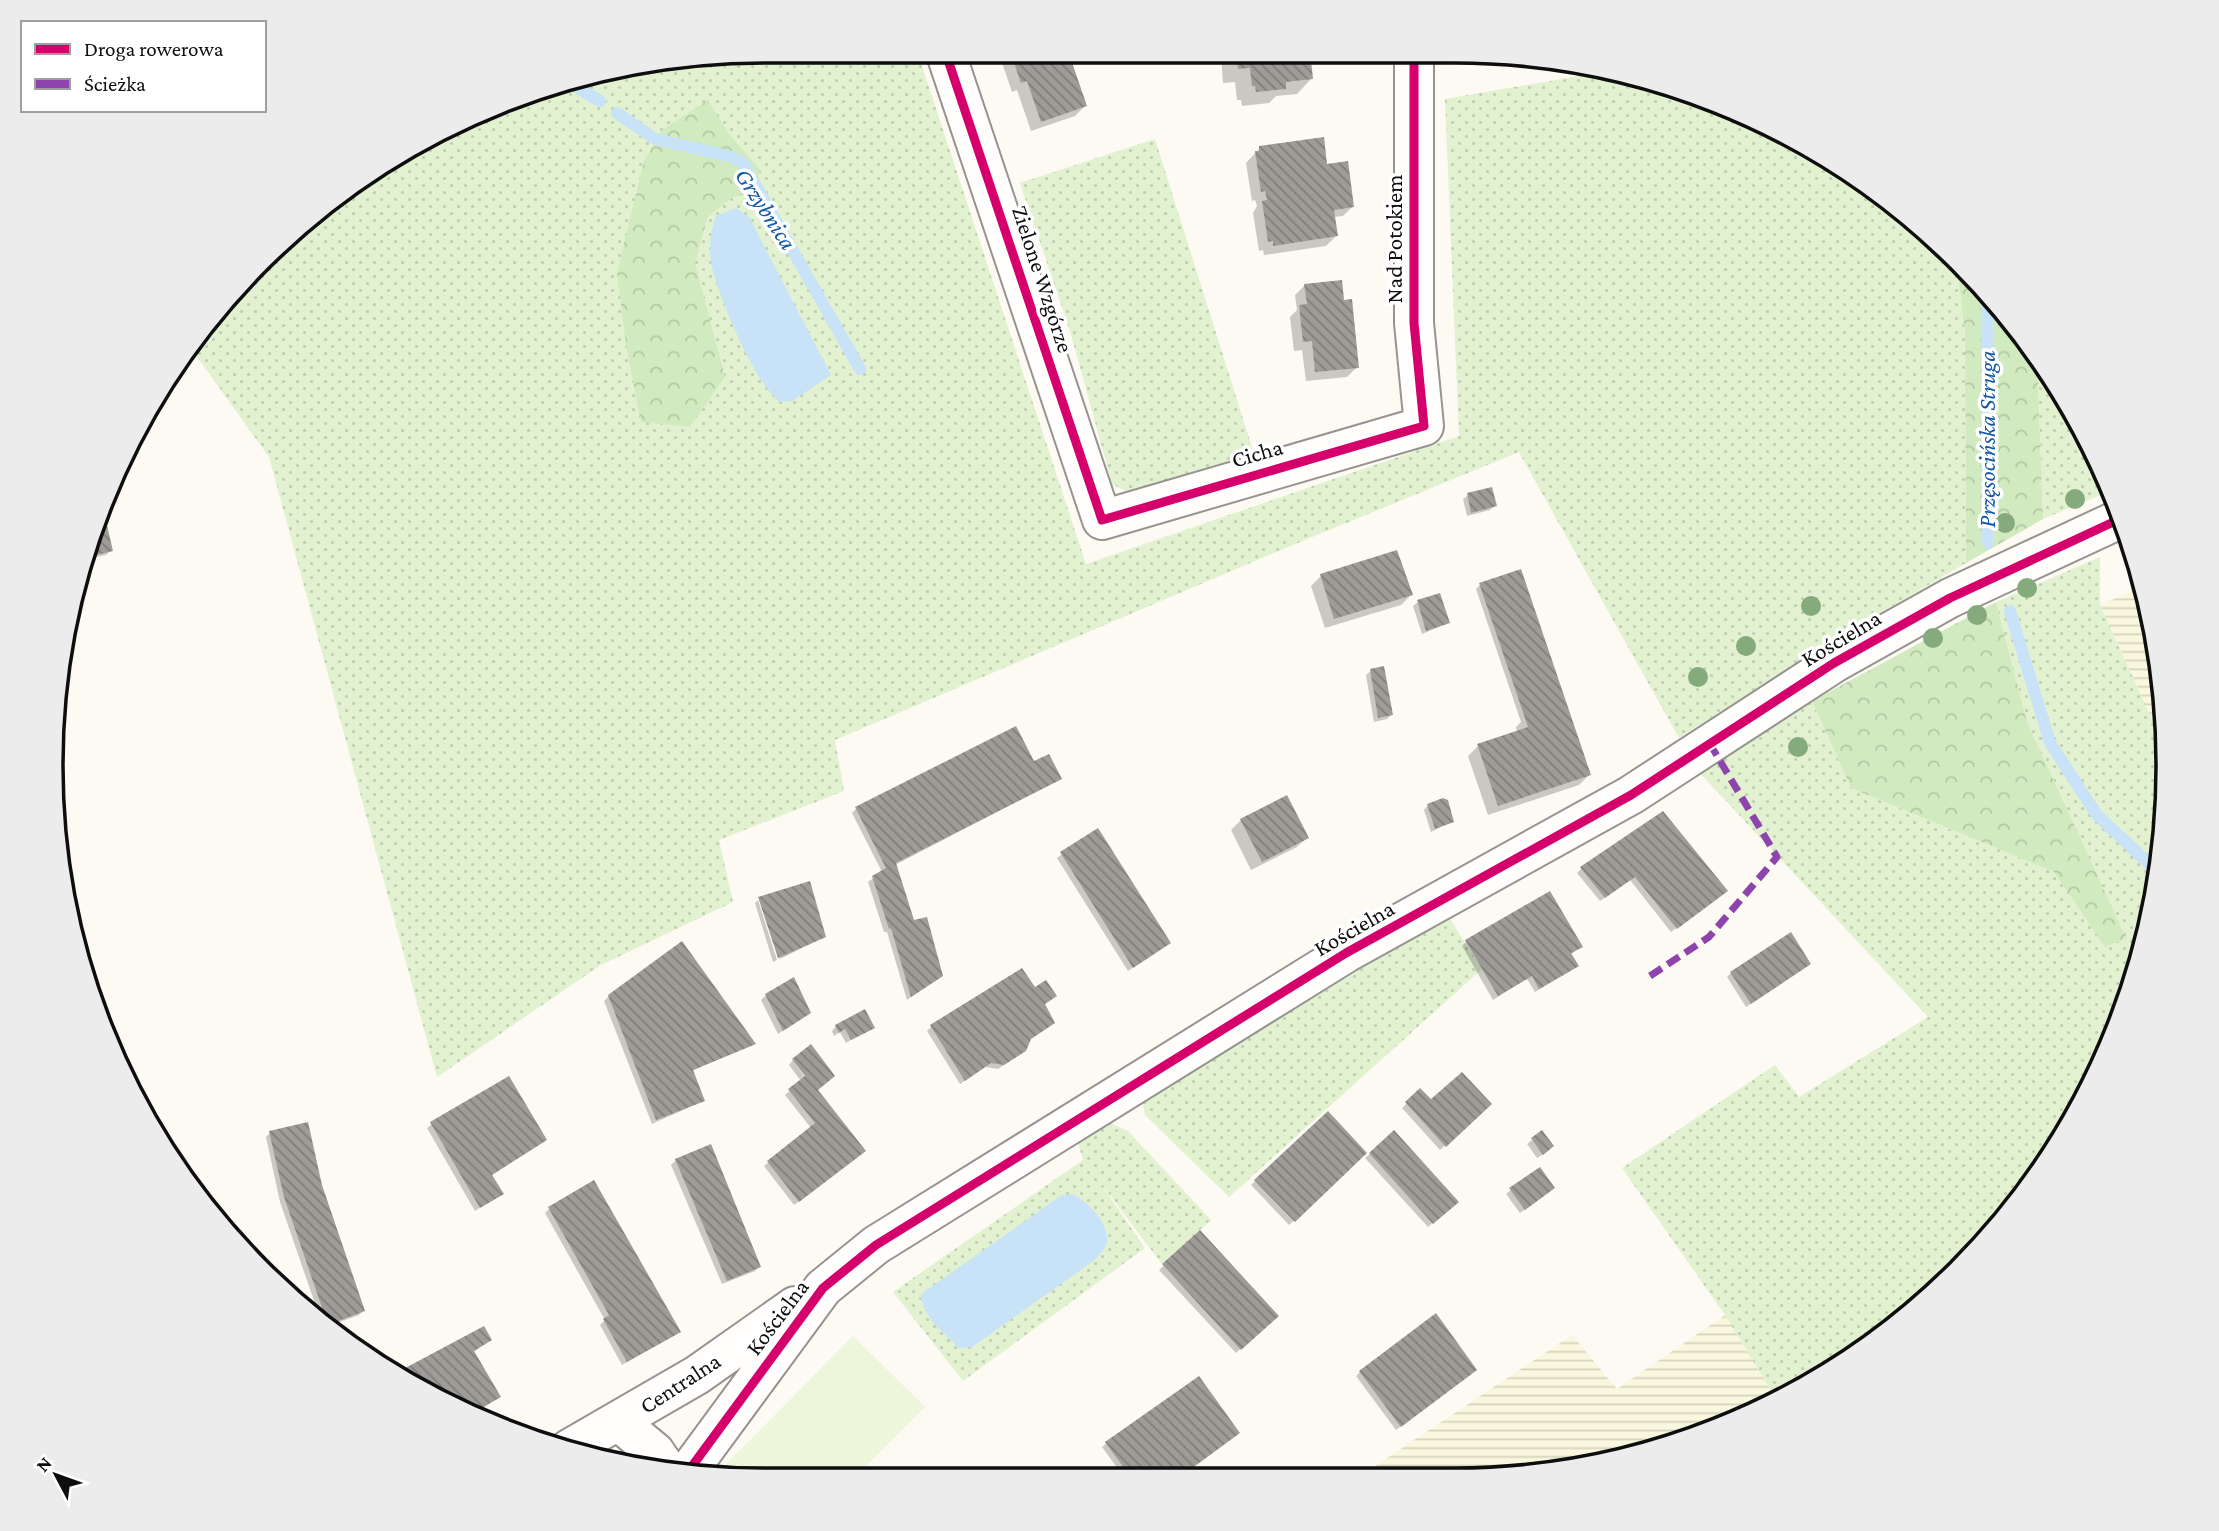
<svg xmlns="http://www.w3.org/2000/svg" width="2219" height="1531" viewBox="0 0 2219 1531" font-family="'Crimson Pro',serif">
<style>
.farmland{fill:url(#farmland-rules)}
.green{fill:url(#green-dots)}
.forest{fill:url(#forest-crowns)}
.pitch{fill:#edf6db}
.water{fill:#c8e2f7}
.shadow{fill:#0003}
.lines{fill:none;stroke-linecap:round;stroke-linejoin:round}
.stream{stroke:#c8e2f7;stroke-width:12}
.building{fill:url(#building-back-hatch)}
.minor-casing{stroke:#959491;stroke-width:42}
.minor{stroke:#fffefd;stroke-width:38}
.quiet{stroke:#8e44ad;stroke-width:7;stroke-dasharray:14 7;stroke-linecap:butt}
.cycleway-casing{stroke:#fff;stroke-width:13}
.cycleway{stroke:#d6006c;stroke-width:9}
.tree{fill:#85aa7c}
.labels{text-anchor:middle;stroke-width:7;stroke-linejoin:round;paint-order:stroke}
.street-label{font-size:23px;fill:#0e0e0e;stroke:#fff}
.water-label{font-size:24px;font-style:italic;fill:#1158a6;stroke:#fff}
.rim{fill:none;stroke:#0e0e0e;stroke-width:3.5}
</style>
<defs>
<pattern id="farmland-rules" width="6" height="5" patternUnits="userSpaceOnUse" patternTransform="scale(1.75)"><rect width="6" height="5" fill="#f9f8de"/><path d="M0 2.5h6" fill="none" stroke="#d4d3bd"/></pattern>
<pattern id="green-dots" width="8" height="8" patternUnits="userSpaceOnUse" patternTransform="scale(1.75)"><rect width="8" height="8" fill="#e2f2d1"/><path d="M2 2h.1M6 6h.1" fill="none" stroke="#c1ceb2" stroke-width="1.8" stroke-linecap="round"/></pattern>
<pattern id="forest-crowns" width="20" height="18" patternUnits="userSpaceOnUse" patternTransform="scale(1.75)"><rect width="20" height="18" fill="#d2eabf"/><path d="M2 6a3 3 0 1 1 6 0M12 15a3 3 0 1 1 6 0" fill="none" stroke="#b3c8a3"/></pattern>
<pattern id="building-back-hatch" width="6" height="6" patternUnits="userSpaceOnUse" patternTransform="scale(1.75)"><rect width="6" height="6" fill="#9f9c98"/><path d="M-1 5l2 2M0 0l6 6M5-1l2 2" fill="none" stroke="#807e7a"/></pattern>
</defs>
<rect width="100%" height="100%" fill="#fcfaf2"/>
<path class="farmland" d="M2143 587 2155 626 2167 752 2100 605Z
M1725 1315 1778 1402 1770 1406 1593 1467 1454 1480H1354L1572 1335 1617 1389Z"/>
<path class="green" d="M765 51H917L1086 564 1459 436 1445 99 1614 70 1684 89 1811 146 1956 258 1965 335 1966 563 1807 656 1679 738 1519 452 1276 552 835 740 844 791 719 840 733 902 601 965 437 1077 269 457 190 347 228 295 369 171 450 124 580 75Z
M1155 139 1255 457 1143 500 1112 484 1070 331 1020 183Z
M2037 356 2048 369 2113 490 2043 519Z
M2100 557V605L2167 752 2168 766 2154 905 2114 1039 2048 1163 1959 1271 1851 1360 1778 1402 1725 1315 1622 1168 1775 1065 1799 1097 1928 1017 1698 771 1812 701 1851 788 2054 872 2105 946 2125 938 2027 722 1996 602Z
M1448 916 1482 969 1229 1197 1145 1115 1142 1101Z
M1104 1120 1128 1131 1211 1220 1162 1264 1099 1181 1145 1248 963 1381 893 1292 1083 1160 1078 1143Z"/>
<path class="forest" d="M708 100 728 133 760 169 755 191 731 198 707 218 695 263 725 377 690 427 641 422 626 345 617 273 644 161 662 130Z
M1956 258 2037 356 2043 519 1966 563 1965 335Z
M1996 602 2027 722 2126 938 2105 947 2054 872 1851 788 1812 701Z"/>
<path class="pitch" d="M853 1336 925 1407 852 1480H766L715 1475Z"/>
<path class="water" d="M736 208 749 217 831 375 792 401 780 402C754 382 724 308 714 275 708 256 709 234 716 216Z
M1071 1194C1086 1198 1113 1227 1106 1245 1104 1251 1097 1257 1092 1262L972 1347 959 1348C944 1333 922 1317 921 1294L1062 1195Z"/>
<path class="shadow" d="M1006 51H1067L1085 106 1075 116 1031 131 1017 90 1012 92 1000 57Z
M1226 51H1327L1310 65 1311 79 1297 94 1276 96 1269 103 1242 106 1241 100H1237L1235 82 1223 83 1221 56Z
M1260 148 1326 166 1353 206 1343 216 1333 217 1336 236 1326 246 1264 255 1263 250 1259 251 1253 213 1257 206 1255 200 1252 201 1246 163Z
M1305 285 1357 367 1347 377 1306 381 1302 350 1294 351 1290 317 1297 310 1295 295Z
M1468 495 1495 505 1490 510 1467 516 1463 499Z
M101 507 111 550 106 555 87 559Z
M1321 576 1411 595 1401 605 1325 628 1311 586Z
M1480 585 1589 775 1579 785 1488 815 1468 756 1478 746 1517 733 1516 727 1521 722 1476 589Z
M1418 602 1448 623 1422 634 1413 606Z
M1371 671 1391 715 1387 719 1374 722 1366 675Z
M1033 764 1060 779 895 865 912 922 942 976 907 1000 887 932H884L868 882 882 872 852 813 856 809Z
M1286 797 1306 838 1297 847 1251 870 1231 830 1241 820Z
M1428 805 1452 821 1431 832 1424 810Z
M1062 854 1169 943 1128 971 1057 858Z
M1582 868 1726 891 1671 932 1630 880 1600 901 1577 873Z
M761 899 824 937 780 959Z
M758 900 777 960 773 962 755 903Z
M1466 942 1581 947 1570 955 1577 966 1572 970 1535 992 1527 979 1493 1000 1462 946Z
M1804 968 1746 1007 1727 977 1731 973Z
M1034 990 1055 996 1043 1005 1019 1055 998 1069 985 1067 960 1084 927 1031 931 1027Z
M766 995 809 1013 778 1034 761 1000Z
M609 996 754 1044 692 1071 703 1101 652 1124 604 1001Z
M836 1026 873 1027 846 1043 840 1032 834 1036 832 1031Z
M793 1060 859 1155 794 1205 764 1166 811 1128 785 1095 801 1081 789 1065Z
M1420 1090 1431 1102 1489 1104 1440 1150 1402 1108Z
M1328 1113 1365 1153 1289 1225 1251 1185Z
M432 1124 545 1140 490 1176 501 1194 475 1211 427 1128Z
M1394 1132 1456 1202 1428 1227 1365 1158Z
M1542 1132 1548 1151 1537 1158 1527 1144Z
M270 1133 320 1185 363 1311 359 1315 328 1326 321 1321 280 1202 266 1137Z
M676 1160 759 1267 755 1271 722 1284 671 1165Z
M1511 1190 1549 1192 1520 1213 1506 1194Z
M549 1209 679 1332 622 1365 600 1325 605 1320 545 1213Z
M1200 1232 1276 1316 1236 1353 1159 1270Z
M490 1340 472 1353 498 1397 473 1416 396 1375Z
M1360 1372 1471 1374 1396 1430 1356 1376Z
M1233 1437 1173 1480H1126L1102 1447 1107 1443Z"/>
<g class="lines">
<path class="stream" d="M566 81 600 101
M617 113 655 139 732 157 743 163 860 369
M1987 294 1988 543
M2010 611 2050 743 2097 815 2158 872"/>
</g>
<path class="building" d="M1010 51H1068L1087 106 1041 122 1027 81 1021 83Z
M1236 51H1310L1313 79 1286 82V89L1256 92 1255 86H1252L1250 68 1238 69Z
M1324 137 1327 164 1348 161 1354 207 1334 210 1338 236 1273 246V241L1268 242 1262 201 1267 200 1266 195 1265 191 1261 192 1255 151H1259V146Z
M1342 280 1344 300 1352 299 1359 368 1315 372 1312 341 1303 342 1299 305 1307 304 1304 284Z
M1492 487 1497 506 1471 513 1467 493Z
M102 504 113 551 88 557Z
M1397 550 1413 595 1334 619 1320 574Z
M1521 569 1591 775 1498 806 1477 744 1528 727 1479 583Z
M1440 593 1450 623 1426 631 1417 600Z
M1384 666 1393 715 1378 718 1370 669Z
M1016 726 1034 761 1049 754 1062 779 896 863 914 920 927 917 943 976 911 997 891 928 889 929 872 876 886 868 855 807Z
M1287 795 1309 838 1262 862 1240 819Z
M1443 798 1448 800 1454 822 1435 829 1427 804Z
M1663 811 1728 891 1677 929 1635 877 1605 898 1580 867Z
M1098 828 1171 943 1133 968 1060 852Z
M810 881 826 937 778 958 758 897Z
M1550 891 1583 947 1571 953 1579 966 1539 989 1532 976 1498 996 1465 940Z
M1791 932 1811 964 1751 1004 1730 972Z
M682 941 756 1044 693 1070 705 1101 656 1120 608 995Z
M1022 968 1035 987 1046 980 1057 996 1045 1004 1055 1023 1031 1039 1026 1051 1004 1065 991 1063 965 1081 930 1025Z
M794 977 811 1013 783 1031 765 994Z
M865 1009 875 1028 851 1040 845 1029 839 1033 835 1025Z
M811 1044 835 1076 818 1090 866 1151 799 1202 767 1161 815 1123 788 1089 805 1076 792 1059Z
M1462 1072 1492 1104 1446 1147 1405 1102 1420 1088 1431 1099Z
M509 1076 547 1140 492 1175 504 1194 480 1208 430 1122Z
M1328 1111 1367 1153 1295 1222 1254 1180Z
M308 1122 322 1185 365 1311 328 1325 284 1197 269 1131Z
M1394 1130 1459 1202 1433 1224 1369 1153Z
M1542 1130 1554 1146 1543 1155 1531 1138Z
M711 1144 761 1267 727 1281 675 1159Z
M1540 1167 1555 1188 1525 1210 1509 1188Z
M594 1180 681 1332 627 1362 603 1319 609 1315 548 1207Z
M1200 1230 1279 1316 1241 1350 1162 1264Z
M1436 1313 1477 1370 1401 1427 1359 1371Z
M484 1326 492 1340 474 1351 501 1397 471 1414 394 1374Z
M1199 1376 1240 1433 1176 1480H1133L1105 1442Z"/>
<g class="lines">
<g class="minor-casing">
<path id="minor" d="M945 51 1102 520 1424 426 1414 323V51
M619 1422 655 1452 668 1471
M569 1449 697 1375 795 1306
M687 1473 823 1288 876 1245 1346 953 1631 795 1834 663 1950 598 2122 518"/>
</g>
<use href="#minor" class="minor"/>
<path class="quiet" d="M1650 976 1709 937 1777 857 1710 744"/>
<g class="cycleway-casing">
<path id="cycleway" d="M945 51 1102 520 1424 426 1414 323V51
M687 1473 823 1288 876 1245 1346 953 1631 795 1834 663 1950 598 2122 518"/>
</g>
<use href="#cycleway" class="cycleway"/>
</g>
<g class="tree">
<circle cx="2075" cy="499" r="10"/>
<circle cx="2005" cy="523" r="10"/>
<circle cx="2027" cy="588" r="10"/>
<circle cx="1811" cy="606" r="10"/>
<circle cx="1977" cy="615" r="10"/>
<circle cx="1933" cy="638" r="10"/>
<circle cx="1746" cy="646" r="10"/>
<circle cx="1698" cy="677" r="10"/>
<circle cx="1798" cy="747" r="10"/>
</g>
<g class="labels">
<g class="street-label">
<text transform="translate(1394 239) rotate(-90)" y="8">Nad Potokiem</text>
<text transform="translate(1043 279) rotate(72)" y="8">Zielone Wzgórze</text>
<text transform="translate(1257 453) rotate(-16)" y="8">Cicha</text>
<text transform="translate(1841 638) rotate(-31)" y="8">Kościelna</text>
<text transform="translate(1354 928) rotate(-30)" y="8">Kościelna</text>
<text transform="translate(777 1317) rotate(-53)" y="8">Kościelna</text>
<text transform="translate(680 1383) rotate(-33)" y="8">Centralna</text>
</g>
<g class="water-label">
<text transform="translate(766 209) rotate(57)" y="8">Grzybnica</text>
<text transform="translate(1987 439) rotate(-90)" y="8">Przęsocińska Struga</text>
</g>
</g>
<path d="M0 0H2219V1531H0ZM765 63H1454A702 702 0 0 1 2156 765V766A702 702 0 0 1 1454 1468H765A702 702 0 0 1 63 766V765A702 702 0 0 1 765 63Z" fill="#ececec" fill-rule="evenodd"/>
<path class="rim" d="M765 63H1454A702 702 0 0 1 2156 765V766A702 702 0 0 1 1454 1468H765A702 702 0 0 1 63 766V765A702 702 0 0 1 765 63Z"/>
<rect x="21" y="21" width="245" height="91" fill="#ffffff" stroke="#9f9f9f" stroke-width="2"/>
<rect x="35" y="44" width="35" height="10" fill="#d6006c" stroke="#9f9f9f" stroke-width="2"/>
<text x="84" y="56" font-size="21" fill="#0e0e0e">Droga rowerowa</text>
<rect x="35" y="79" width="35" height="10" fill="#8e44ad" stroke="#9f9f9f" stroke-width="2"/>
<text x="84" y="91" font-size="21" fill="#0e0e0e">Ścieżka</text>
<g transform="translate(56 1475) rotate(311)" stroke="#ffffff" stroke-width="5" paint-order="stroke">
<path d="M0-5L12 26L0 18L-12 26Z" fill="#0e0e0e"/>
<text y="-10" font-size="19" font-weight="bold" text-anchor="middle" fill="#0e0e0e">N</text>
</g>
</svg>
